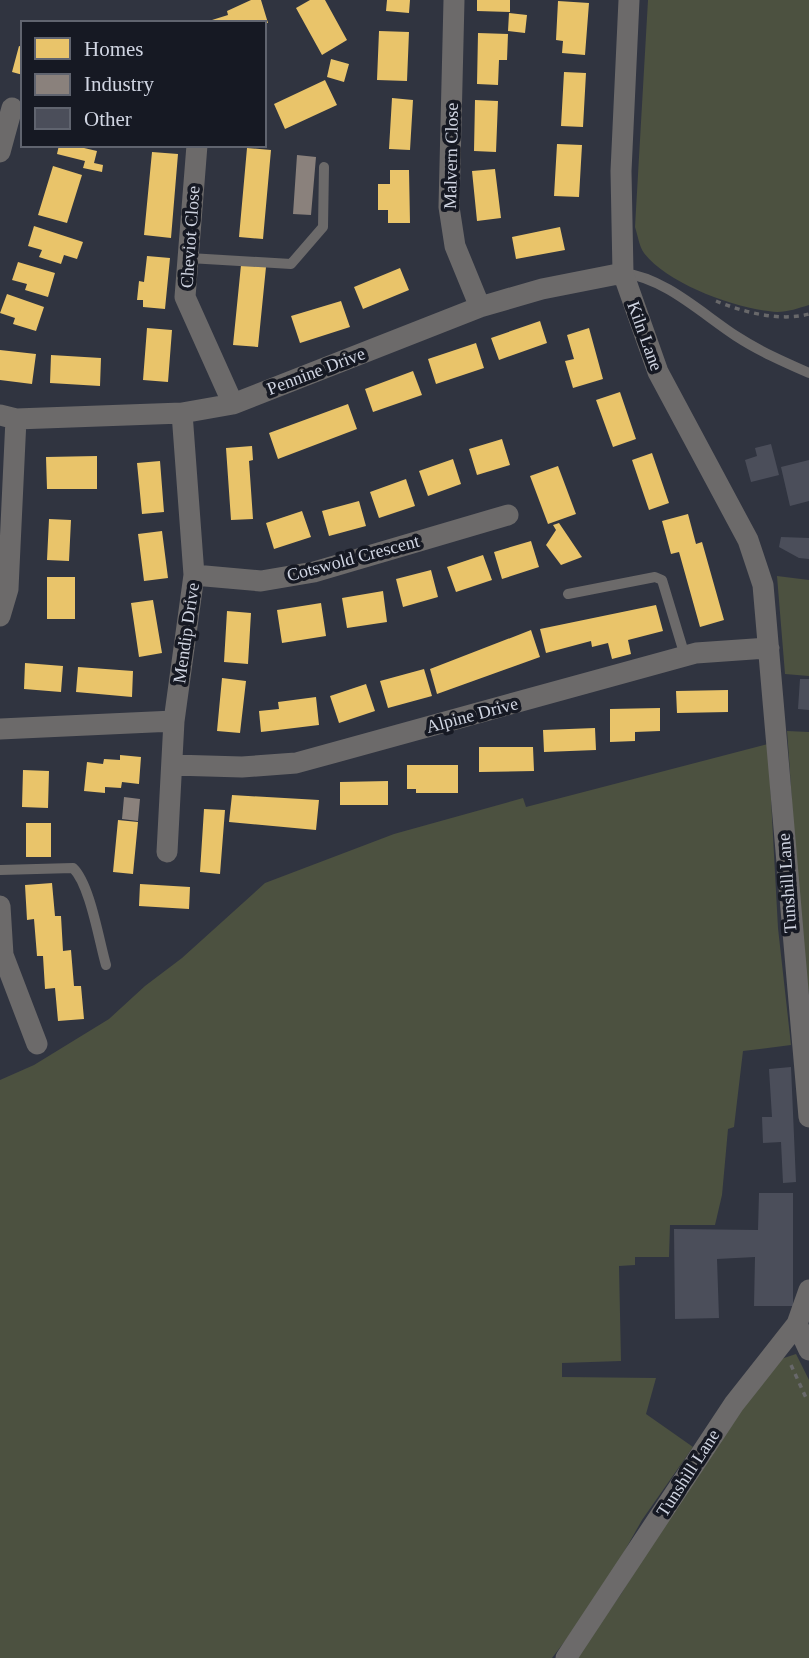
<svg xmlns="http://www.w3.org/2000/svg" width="809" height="1658" viewBox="0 0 809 1658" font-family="Georgia,serif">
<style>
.green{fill:#4c5140}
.homes{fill:#e9c46a}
.industry{fill:#8a817c}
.building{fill:#4b4e5a}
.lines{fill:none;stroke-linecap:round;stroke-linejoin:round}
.path{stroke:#68686a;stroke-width:3.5;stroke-dasharray:5 5;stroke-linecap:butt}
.service{stroke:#6c6a6a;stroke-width:10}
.minor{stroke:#6c6a6a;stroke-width:21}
.labels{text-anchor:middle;stroke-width:7;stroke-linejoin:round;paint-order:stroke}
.street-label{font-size:18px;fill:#d0d5e2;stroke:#161923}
</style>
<rect width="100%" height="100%" fill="#303440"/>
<path class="green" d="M648 0H809V305C799 308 788 312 777 312 739 310 667 284 644 253 639 246 638 236 635 227Z
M777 576 809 580V676L785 674Z
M787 731 809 732V996C796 909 794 819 787 731Z
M768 744 778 928 791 1045 743 1051 734 1127 728 1129 722 1195 715 1225H670L669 1257H635V1265L619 1266 621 1361 562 1363V1377L656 1378 646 1414 693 1447 642 1520 598 1598 552 1658H0V1080L34 1065 109 1019 145 986 182 958 265 883 394 834 523 798 526 807Z
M796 1354 809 1380V1658H575L621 1594 675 1505 753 1393 781 1359Z"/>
<path class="homes" d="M251 0H261L268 23H212V20L228 15 227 11Z
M310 0H325L347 40 322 55 296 8Z
M387 0H410L409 13 386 11Z
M477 0H510V12L477 11Z
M558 1 589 3 585 55 562 53 563 41 556 40Z
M509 13 527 15 525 33 508 31Z
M379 31 409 32 407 81 377 80Z
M478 33 508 34 507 60H499L498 85 477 84Z
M19 46 23 47V75L12 72Z
M331 59 349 64 344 82 327 77Z
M564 72 586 73 583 127 561 126Z
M325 80 337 105 285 129 274 104Z
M392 98 413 100 410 150 389 149Z
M475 100 498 101 496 152 474 151Z
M557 144 582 145 579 197 554 196Z
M59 145H85L84 148 97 151 94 163 103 165 102 172 83 168 85 161 57 154Z
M247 148 271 150 263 239 239 237Z
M152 152 178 154 171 238 144 235Z
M53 166 82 175 67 223 38 215Z
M495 169 501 218 477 221 472 171Z
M390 170H409L410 223H388V210H378V184H390Z
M34 226 83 242 77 259 64 255 61 264 39 257 42 250 28 246Z
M560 227 565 250 516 259 512 237Z
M147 256 170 258 165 309 143 307V300H137L139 281 144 282Z
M18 262 55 273 48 297 25 290 27 284 12 280Z
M241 265 266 267 258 347 233 345Z
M400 268 409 290 363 309 354 287Z
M7 294 44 307 36 331 13 324 15 318 0 313Z
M341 301 350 327 300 343 291 316Z
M540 321 547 343 499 360 491 338Z
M147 328 172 330 168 382 143 380Z
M589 328 603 379 573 388 565 361 574 359 567 335Z
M476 343 484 368 436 384 428 359Z
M0 350 36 354 32 384 0 380Z
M51 355 101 358 100 386 50 383Z
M413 371 422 395 373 412 365 389Z
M620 392 636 439 613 447 596 400Z
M348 404 357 429 278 459 269 433Z
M502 439 510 465 477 475 469 449Z
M252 446 253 460 249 461 253 519 231 520 226 448Z
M652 453 669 503 649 510 632 460Z
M97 456V489H47L46 457Z
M453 459 461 484 428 496 419 471Z
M160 461 164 512 142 514 137 463Z
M558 466 576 514 548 524 530 476Z
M406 479 415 506 379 518 370 492Z
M359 501 366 526 329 536 322 511Z
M302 511 311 537 274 549 266 523Z
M688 514 696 544 702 542 724 620 700 627 679 552 671 554 662 521Z
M49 519 71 520 69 561 47 560Z
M559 523 582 557 561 565 546 545 556 530 553 525Z
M162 531 168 578 144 581 138 534Z
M531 541 539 567 502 579 494 552Z
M483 555 492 580 456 592 447 567Z
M431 570 438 597 403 607 396 579Z
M47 577H75V619H47Z
M383 591 387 622 347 628 342 598Z
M153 600 162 653 139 657 131 603Z
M321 603 326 636 282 643 277 610Z
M656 605 663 631 628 640 631 654 612 659 608 643 592 647 591 641 546 653 540 629Z
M227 611 251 613 248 664 224 662Z
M531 630 540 657 437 694 430 669Z
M25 663 63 666 61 692 24 689Z
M78 667 133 671 132 697 76 692Z
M424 669 432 696 388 708 380 681Z
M222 678 246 681 240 733 217 731Z
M366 684 375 711 339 723 330 696Z
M728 690V712L677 713 676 691Z
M316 697 319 725 261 732 259 711 279 709 278 702Z
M660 708V731L635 732V741L610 742V709Z
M595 728 596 750 544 752 543 730Z
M479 747H533L534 771 479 772Z
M120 755 141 757 139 784 122 782 121 788 105 787V793L84 791 87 762 103 764 104 759 120 760Z
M407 765H458V793H416V789H407Z
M23 770 49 771 48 808 22 807Z
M388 781V805H340V782Z
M232 795 319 800 316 830 229 822Z
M204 809 225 810 220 874 200 872Z
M118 820 138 822 133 874 113 872Z
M26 823H51V857H26Z
M52 883 55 916H61L63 951 71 950 74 986H81L84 1019 58 1021 55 988 45 989 43 956H37L34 919 27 920 25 885Z
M140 884 190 887 189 909 139 906Z"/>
<path class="industry" d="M297 155 316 157 311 215 293 214Z
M124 797 140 799 138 821 122 819Z"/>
<path class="building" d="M771 444 779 475 751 482 745 460 757 456 755 448Z
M809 460V501L790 506 781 467Z
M781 537 809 538V559L799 558 779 547Z
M800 679H809V710L798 709Z
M791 1067 796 1182 783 1183 781 1142 763 1143 762 1117H772L769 1069Z
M759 1193H793V1306H754L755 1257 717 1259 719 1318 675 1319 674 1229 758 1230Z"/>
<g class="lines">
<path class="path" d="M716 301C743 312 780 322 809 314
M791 1365 807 1400"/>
<path class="service" d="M189 258 291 264 323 227 324 167
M623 273C665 278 701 313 736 336 759 351 784 362 809 373
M568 594 655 577 662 580 685 656
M0 870 73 868C90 884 99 941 106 965"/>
<path class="minor" d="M454 0 449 207 455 246 480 307
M629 0 621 171 623 273 658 372 748 540 763 585 809 1117
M197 145 185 297 233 404
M0 152 12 108
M0 415 16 419 182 413 233 404 480 307 542 289 623 273
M194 575 261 581 314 572 508 515
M0 616 8 589 16 419
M0 729 174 721
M173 765 242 767 296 763 696 653 769 648
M167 852 174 721 194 575 182 413
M0 906 3 955 37 1044
M797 1324 809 1350
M566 1658 734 1404 797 1324 809 1290"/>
</g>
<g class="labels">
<g class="street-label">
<text transform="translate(451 156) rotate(-89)" y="6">Malvern Close</text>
<text transform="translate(190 237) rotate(-86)" y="6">Cheviot Close</text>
<text transform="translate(645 336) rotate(70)" y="6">Kiln Lane</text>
<text transform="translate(316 371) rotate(-21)" y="6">Pennine Drive</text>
<text transform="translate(353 558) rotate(-15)" y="6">Cotswold Crescent</text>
<text transform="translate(186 633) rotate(-82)" y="6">Mendip Drive</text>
<text transform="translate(472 715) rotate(-15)" y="6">Alpine Drive</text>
<text transform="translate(787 883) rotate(-94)" y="6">Tunshill Lane</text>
<text transform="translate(688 1473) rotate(-57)" y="6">Tunshill Lane</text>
</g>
</g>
<rect x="21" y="21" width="245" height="126" fill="#161923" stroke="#60646f" stroke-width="2"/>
<rect x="35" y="38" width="35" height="21" fill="#e9c46a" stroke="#60646f" stroke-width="2"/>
<text x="84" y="56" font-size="21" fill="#d0d5e2">Homes</text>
<rect x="35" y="74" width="35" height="21" fill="#8a817c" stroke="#60646f" stroke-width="2"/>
<text x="84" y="91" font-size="21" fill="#d0d5e2">Industry</text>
<rect x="35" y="108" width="35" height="21" fill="#4b4e5a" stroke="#60646f" stroke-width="2"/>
<text x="84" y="126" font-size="21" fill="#d0d5e2">Other</text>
</svg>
